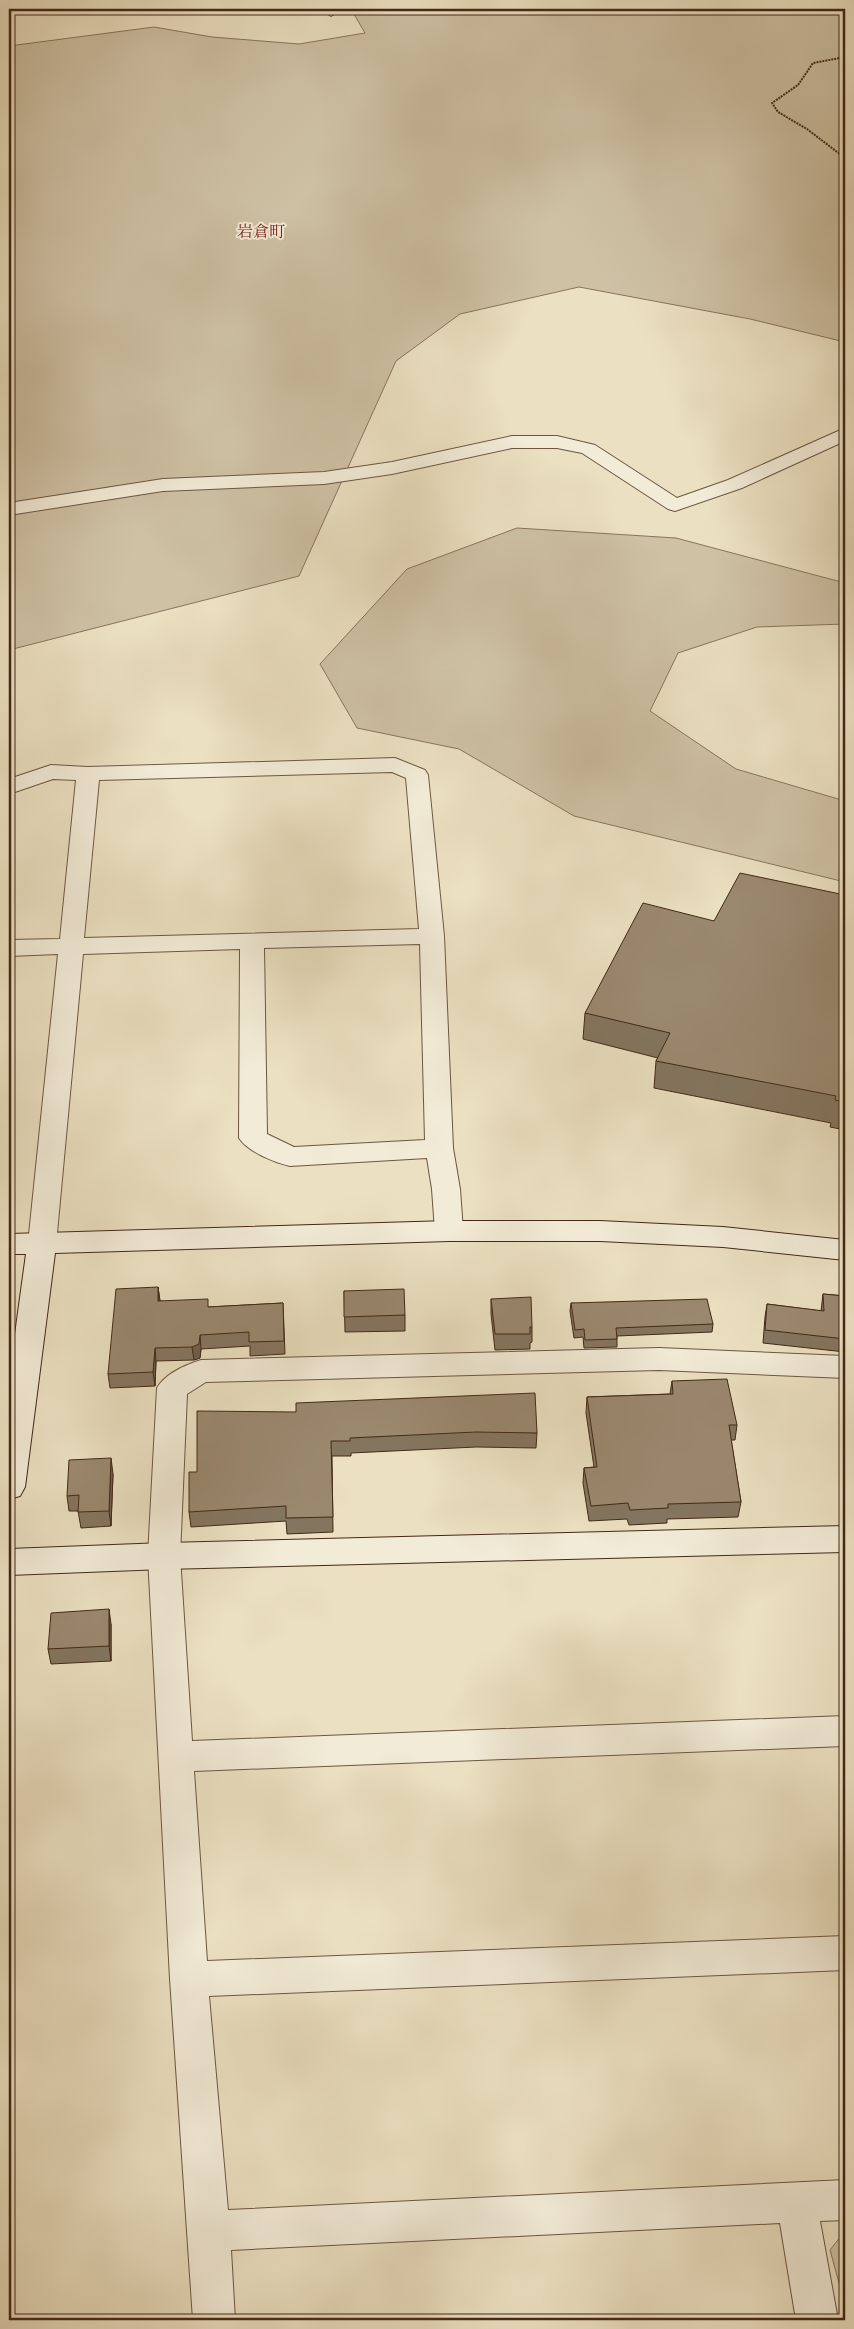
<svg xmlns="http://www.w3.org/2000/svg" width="854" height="2329" viewBox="0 0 854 2329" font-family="'Libre Bodoni','Noto Serif JP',serif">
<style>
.green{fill:#cec1a4;stroke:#88755d}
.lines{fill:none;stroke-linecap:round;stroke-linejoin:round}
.street-casing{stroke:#6c5741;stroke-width:2}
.secondary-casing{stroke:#422916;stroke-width:2}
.path{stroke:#422916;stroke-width:2;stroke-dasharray:2 1;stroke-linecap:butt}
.street{fill:#f2ebd7;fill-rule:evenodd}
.secondary{fill:#f2ebd7;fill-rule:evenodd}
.wall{fill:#84755f;stroke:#422916}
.shaded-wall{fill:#6c5f4e;stroke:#422916}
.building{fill:#9a886f;stroke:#422916}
.labels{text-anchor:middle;stroke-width:4;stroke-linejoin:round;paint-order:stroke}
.far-quarter-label{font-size:16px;fill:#7a1f14;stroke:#f2ebd7}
</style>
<rect width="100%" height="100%" fill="#ebe0c1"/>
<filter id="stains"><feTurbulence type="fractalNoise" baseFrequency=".004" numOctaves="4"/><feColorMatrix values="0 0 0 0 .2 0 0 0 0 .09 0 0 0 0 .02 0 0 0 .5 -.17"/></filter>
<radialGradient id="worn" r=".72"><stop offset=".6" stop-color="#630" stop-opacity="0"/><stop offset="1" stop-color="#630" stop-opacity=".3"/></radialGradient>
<path class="green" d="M351 9H845V342L750 319 579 287 460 314 396 361 299 576 9 650V46L154 27 212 37 299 44 365 33Z
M517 528 676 538 845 583V624L757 627 678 653 650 711 736 769 845 801V882L574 816 459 749 357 728 320 664 407 569Z
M845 2231V2305L830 2250Z"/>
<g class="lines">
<g class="street-casing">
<path id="street" d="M320 9H335L338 12 331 16Z
M845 428V441L742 488 675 511 668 509 582 453 557 448H512L392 474 324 484 163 491 9 515V503L163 479 324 472 392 462 512 436H557L595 445 677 498 728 480Z
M395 758 425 770 428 775 444 936 453 1148 460 1189 463 1231 459 1238 449 1241 439 1238 435 1231 432 1189 427 1158 290 1166C274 1162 248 1152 239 1138L240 949 83 954 56 1244 52 1251 42 1254 32 1251 28 1244 58 954 9 956V940L60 939 76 780 53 779 9 794V779L51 765 88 767ZM392 772 406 778 419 929 84 938 99 780ZM420 944 425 1140 294 1147 267 1134 264 948Z
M659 1348 845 1356V1378L659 1370 206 1382 187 1394 180 1556 192 1741 845 1716V1746L194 1771 207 1961 845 1936V1970L209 1996 228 2210 845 2180V2220L820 2221 838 2320H796L780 2223 231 2250 235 2320H193L170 1979 148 1556 157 1388C165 1374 185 1365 201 1360Z"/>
</g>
<g class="secondary-casing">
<path id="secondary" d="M449 1221H600L723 1227 845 1240V1260L723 1247 600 1241H449L55 1253 25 1487 20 1496 9 1499V1378L26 1254H9V1234Z
M845 1526V1552L164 1569 9 1575V1549L164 1543Z"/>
</g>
<path class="path" d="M845 57 813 63 798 85 772 103 778 112 807 129 845 158"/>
<use href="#street" class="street"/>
<use href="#secondary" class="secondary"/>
</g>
<path class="wall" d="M845 895V1130L830 1127 831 1123 654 1088 656 1061 658 1058 583 1039 585 1013 714 921Z
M158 1287 160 1301 209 1307 283 1303 285 1354 250 1356V1346L201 1349 200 1358 194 1360 156 1361 155 1386 110 1388 108 1374Z
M344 1291 405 1315V1331L345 1332Z
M823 1294 845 1296V1352L763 1343 765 1317 767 1304 821 1311Z
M491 1299 532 1327V1342L530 1343V1349L495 1350 491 1314Z
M571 1303 713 1324 712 1332 617 1336V1347L584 1348 583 1337 574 1338 570 1311Z
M672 1381 737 1425 735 1440H731L741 1502 738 1517 667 1519V1523L629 1525 627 1519 589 1521 583 1483 584 1468 594 1467 586 1413 587 1397 670 1394Z
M296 1412 537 1433 536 1448 476 1447 351 1453V1456H332L333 1532 287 1534 286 1521 191 1527 189 1512 197 1472Z
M113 1474 111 1526 81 1528 78 1511H69L67 1496Z
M111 1624V1661L51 1664 48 1649Z"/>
<path class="shaded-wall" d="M158 1287 160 1301H158Z
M200 1335 201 1349 200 1358 194 1360 192 1347Z
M155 1348 156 1361 155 1386 153 1372Z
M111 1458 113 1474 111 1526 109 1511Z
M109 1609 111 1624V1661L109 1646Z"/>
<path class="building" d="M740 873 845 895V1102L835 1100 836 1096 656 1061 670 1033 585 1013 643 903 714 921Z
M158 1287V1301L208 1299V1307L283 1303 284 1341 249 1342V1332L200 1335 199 1344 192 1347 155 1348 153 1372 108 1374 116 1289Z
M404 1289 405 1315 344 1317V1291Z
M823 1294 845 1296V1339L765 1330 767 1304 824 1311Z
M531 1297 532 1327H530V1334H495L491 1299Z
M707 1299 713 1324 616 1328 617 1339 585 1340 584 1329 575 1330 571 1303Z
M727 1379 737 1425H729L741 1502 668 1504V1508L630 1510 628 1503 591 1506 584 1468 597 1467 587 1397 673 1394 672 1381Z
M535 1393 537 1433 476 1432 350 1438V1441H331L333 1517 286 1518V1506L189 1512V1472H197V1411L296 1412V1403Z
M111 1458 109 1511 78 1512 79 1495 67 1496 69 1460Z
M109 1609V1646L48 1649 51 1613Z"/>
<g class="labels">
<g class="far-quarter-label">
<text x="261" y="237">岩倉町</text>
</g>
</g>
<rect width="854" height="2329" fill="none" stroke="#ebe0c1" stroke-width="30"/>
<rect x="10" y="10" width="834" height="2309" fill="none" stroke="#422916" stroke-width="2.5"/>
<rect x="15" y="15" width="824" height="2299" fill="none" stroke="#422916"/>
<rect width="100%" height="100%" filter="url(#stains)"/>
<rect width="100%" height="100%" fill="url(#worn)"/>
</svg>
